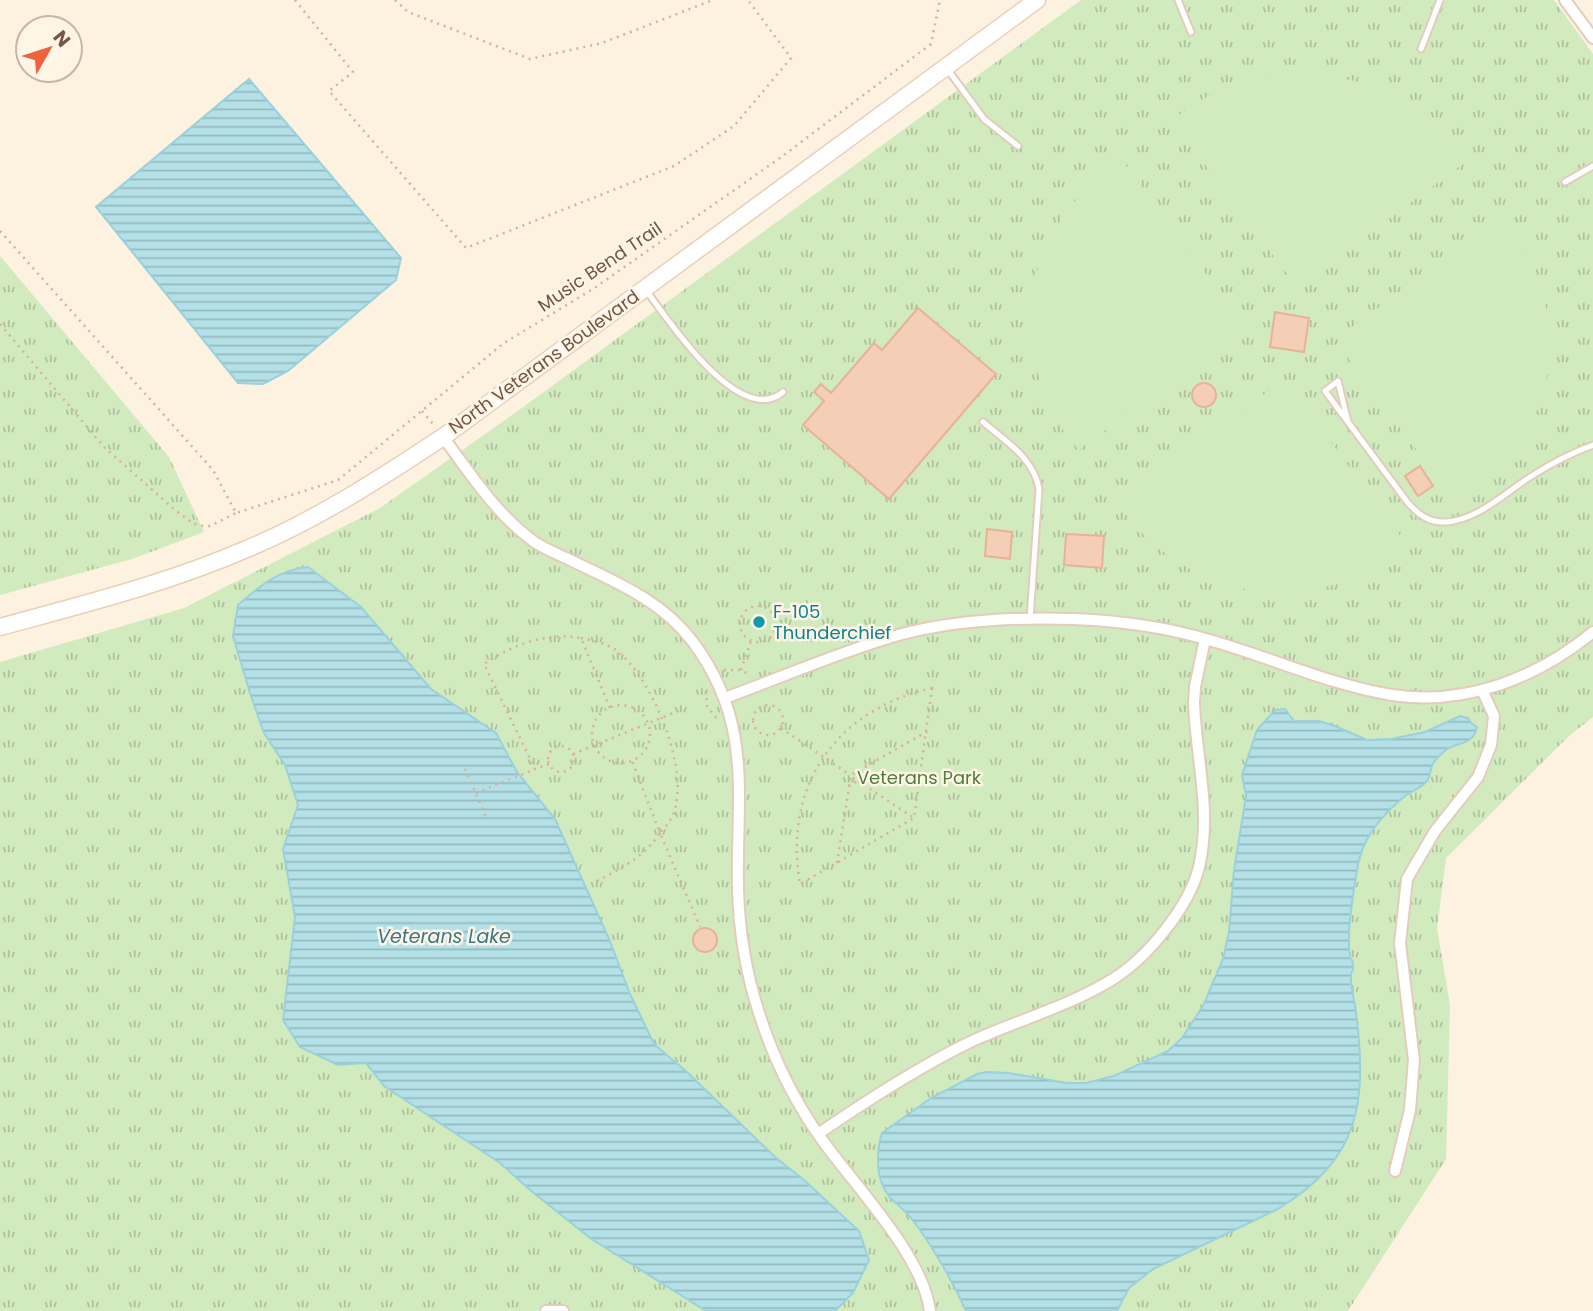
<svg xmlns="http://www.w3.org/2000/svg" width="1593" height="1311" viewBox="0 0 1593 1311" font-family="Poppins,sans-serif">
<style>
.park{fill:url(#park-tufts)}
.garden{fill:#d1ebbe}
.water{fill:url(#water-rules);stroke:#9ad1da;stroke-width:2}
.building{fill:#f4ceb6;stroke:#e7b396;stroke-width:2}
.lines{fill:none;stroke-linecap:round;stroke-linejoin:round}
.lane-casing{stroke:#e2cdbc;stroke-width:9}
.street-casing{stroke:#e2cdbc;stroke-width:14}
.secondary-casing{stroke:#e9d0bb;stroke-width:19}
.path{stroke:#d9b19a;stroke-width:2.5;stroke-dasharray:2 5;stroke-linecap:butt}
.lane{stroke:#fff;stroke-width:5}
.street{stroke:#fff;stroke-width:10}
.secondary{stroke:#fff;stroke-width:16}
.culture-dot{fill:#0f9aa8;stroke:#fff5e7;stroke-width:2.5}
.labels{text-anchor:middle;stroke-width:5;stroke-linejoin:round;paint-order:stroke}
.street-label{font-size:18px;fill:#755646;stroke:#fff5e7}
.culture-label{font-size:18px;fill:#0d838f;stroke:#fff5e7;text-anchor:start}
.park-label{font-size:18px;fill:#517c3e;stroke:#fff5e7}
.water-label{font-size:19px;font-style:italic;fill:#3c7883;stroke:#fff5e7}
</style>
<defs>
<pattern id="park-tufts" width="24" height="20" patternUnits="userSpaceOnUse" patternTransform="scale(1.75)"><rect width="24" height="20" fill="#d1ebbe"/><path d="M3 7l-1-3M5 7V3M7 7l1-3M15 17l-1-3M17 17v-4M19 17l1-3" fill="none" stroke="#aec19c"/></pattern>
<pattern id="water-rules" width="6" height="5" patternUnits="userSpaceOnUse" patternTransform="scale(1.75)"><rect width="6" height="5" fill="#b4e1e7"/><path d="M0 2.5h6" fill="none" stroke="#97b9bd"/></pattern>
</defs>
<rect width="100%" height="100%" fill="#fdf1e0"/>
<path class="park" d="M1081 0H1554L1593 54V717L1569 736 1446 858 1437 928 1450 1005 1446 1159 1348 1311H0V662L184 608 380 508 515 413Z
M0 256 169 457 204 532 132 559 0 595Z"/>
<path class="garden" d="M1294 73C1371 75 1419 101 1464 163L1308 279 1298 281 1290 278 1172 120C1210 91 1247 75 1294 73Z
M1121 159 1238 317 1239 325 1234 333 1079 450C1066 437 1057 421 1050 405 1005 312 1039 216 1121 159Z
M1502 216C1580 313 1560 436 1459 506L1344 353 1341 340 1349 329Z
M1278 384 1291 388 1407 545C1396 554 1384 563 1372 569 1279 619 1173 586 1116 501Z"/>
<path class="water" d="M249 79 401 258 396 280 288 371 263 384 238 383 96 207Z
M308 567 361 607 431 689 496 733 517 772 555 819 609 939 630 994 654 1044 688 1073 775 1157 804 1180 859 1231 869 1260 853 1293 835 1311H706L590 1238 530 1190 500 1163 384 1086 366 1063 338 1065 300 1047 283 1020 295 917 283 849 298 805 285 765 264 733 250 693 233 636 238 605C260 586 278 570 308 567Z
M1285 709 1294 721H1319L1335 726 1367 740 1391 739 1425 732 1460 716 1468 718 1471 723 1477 727C1473 746 1458 741 1446 750 1441 754 1434 760 1432 766 1430 770 1430 777 1427 781 1422 787 1411 792 1405 796 1383 814 1363 836 1358 865 1354 886 1346 935 1350 955 1351 963 1352 956 1353 965 1354 972 1352 968 1351 975 1350 987 1355 1001 1356 1012 1367 1103 1361 1158 1278 1209L1153 1269 1129 1288 1117 1311H966C953 1282 931 1243 911 1218 902 1206 889 1201 883 1186 876 1172 877 1148 882 1133L931 1098 977 1074 987 1072 1008 1073 1067 1083H1086L1114 1076 1168 1051 1182 1038 1203 1006 1223 959 1229 932 1234 870 1246 796 1242 775 1257 730 1275 710Z"/>
<path class="building" d="M918 308 996 374 889 499 803 425 824 401 814 392 821 384 831 393 874 343 882 350Z
M1275 312 1309 318 1304 352 1270 347Z
M1192 395a12 12 0 1 1 24 0a12 12 0 1 1-24 0Z
M1420 466 1433 486 1418 496 1405 476Z
M987 529 1012 532 1010 559 985 556Z
M1066 534 1104 536 1102 568 1064 565Z
M693 940a12 12 0 1 1 24 0a12 12 0 1 1-24 0Z"/>
<g class="lines">
<g class="lane-casing">
<path id="lane" d="M1178 0 1191 32
M1421 49 1440 0
M948 70 984 119 1018 146
M1565 182 1593 166
M646 290C668 320 740 429 783 392
M983 422C1005 441 1034 458 1039 489L1030 619
M1348 422 1338 381 1325 391 1408 503C1418 514 1429 523 1445 522 1476 521 1505 493 1530 477 1550 464 1571 453 1593 445"/>
</g>
<g class="street-casing">
<path id="street" d="M1565 0 1593 38
M443 437C470 473 496 514 533 541 543 548 555 553 566 558 613 581 661 599 693 642 754 724 736 795 738 888 739 930 746 973 759 1013 773 1057 793 1099 820 1137 853 1184 923 1255 930 1311
M725 698C782 677 837 653 895 636 952 620 1015 617 1074 619 1119 621 1166 627 1209 640 1270 657 1330 685 1392 695 1466 706 1537 678 1593 632
M818 1134C866 1101 915 1069 968 1043 1015 1021 1070 1006 1113 979 1148 957 1189 907 1199 867 1212 812 1196 758 1194 703L1195 687 1205 639
M1395 1171 1410 1110 1414 1060 1400 943 1407 879 1435 831 1478 777 1491 745 1494 716 1482 690
M546 1311H563"/>
</g>
<g class="secondary-casing">
<path id="secondary" d="M0 627C84 604 169 583 249 548 318 519 381 478 443 437L1037 0"/>
</g>
<path class="path" d="M295 0 353 72 329 91 466 248 674 166 734 126 791 58 748 0
M395 0 408 12 530 59 602 43 713 0
M0 231 213 470 236 513 338 480 504 343 593 289 780 158 931 44 940 0
M0 324 104 447 175 510 194 524 203 526H210L236 513
M422 411 433 424
M740 624a18 18 0 1 1 36 0a18 18 0 1 1-36 0Z
M581 638C593 641 607 643 617 651 653 679 691 771 673 815 670 822 665 827 660 833L700 927
M724 670H741L750 675
M741 670 751 641
M932 688 914 818 800 884C783 785 836 710 932 688Z
M706 691 707 706 717 719
M753 720a15 15 0 1 1 30 0a15 15 0 1 1-30 0Z
M592 734a29 29 0 1 1 58 0a29 29 0 1 1-58 0Z
M781 728 850 775
M548 759a13 13 0 1 1 26 0a13 13 0 1 1-26 0Z
M573 754 683 709
M549 764 535 769 484 664C512 645 546 632 581 638L610 708
M465 769 486 817
M858 781 914 818
M848 786 858 781V771
M476 793 535 769
M837 863 851 775 928 731
M597 881C622 868 644 857 660 833L632 761"/>
<use href="#lane" class="lane"/>
<use href="#street" class="street"/>
<use href="#secondary" class="secondary"/>
</g>
<circle class="culture-dot" cx="759" cy="622" r="7"/>
<g class="labels">
<g class="street-label">
<text transform="translate(600 267) rotate(-34)" y="6">Music Bend Trail</text>
<text transform="translate(544 362) rotate(-36)" y="6">North Veterans Boulevard</text>
</g>
<g class="culture-label">
<text x="773" y="618">F-105<tspan x="773" dy="21">Thunderchief</tspan></text>
</g>
<g class="park-label">
<text x="919" y="784">Veterans Park</text>
</g>
<g class="water-label">
<text x="444" y="943">Veterans Lake</text>
</g>
</g>
<g transform="translate(49 49) rotate(51)"><circle r="33" fill="#fff5e7" stroke="#c8b5a7" stroke-width="2"/>
<path d="M0-5L12 26L0 18L-12 26Z" fill="#ee623e"/>
<text y="-10" font-size="19" font-weight="bold" text-anchor="middle" fill="#755646">N</text>
</g>
</svg>
